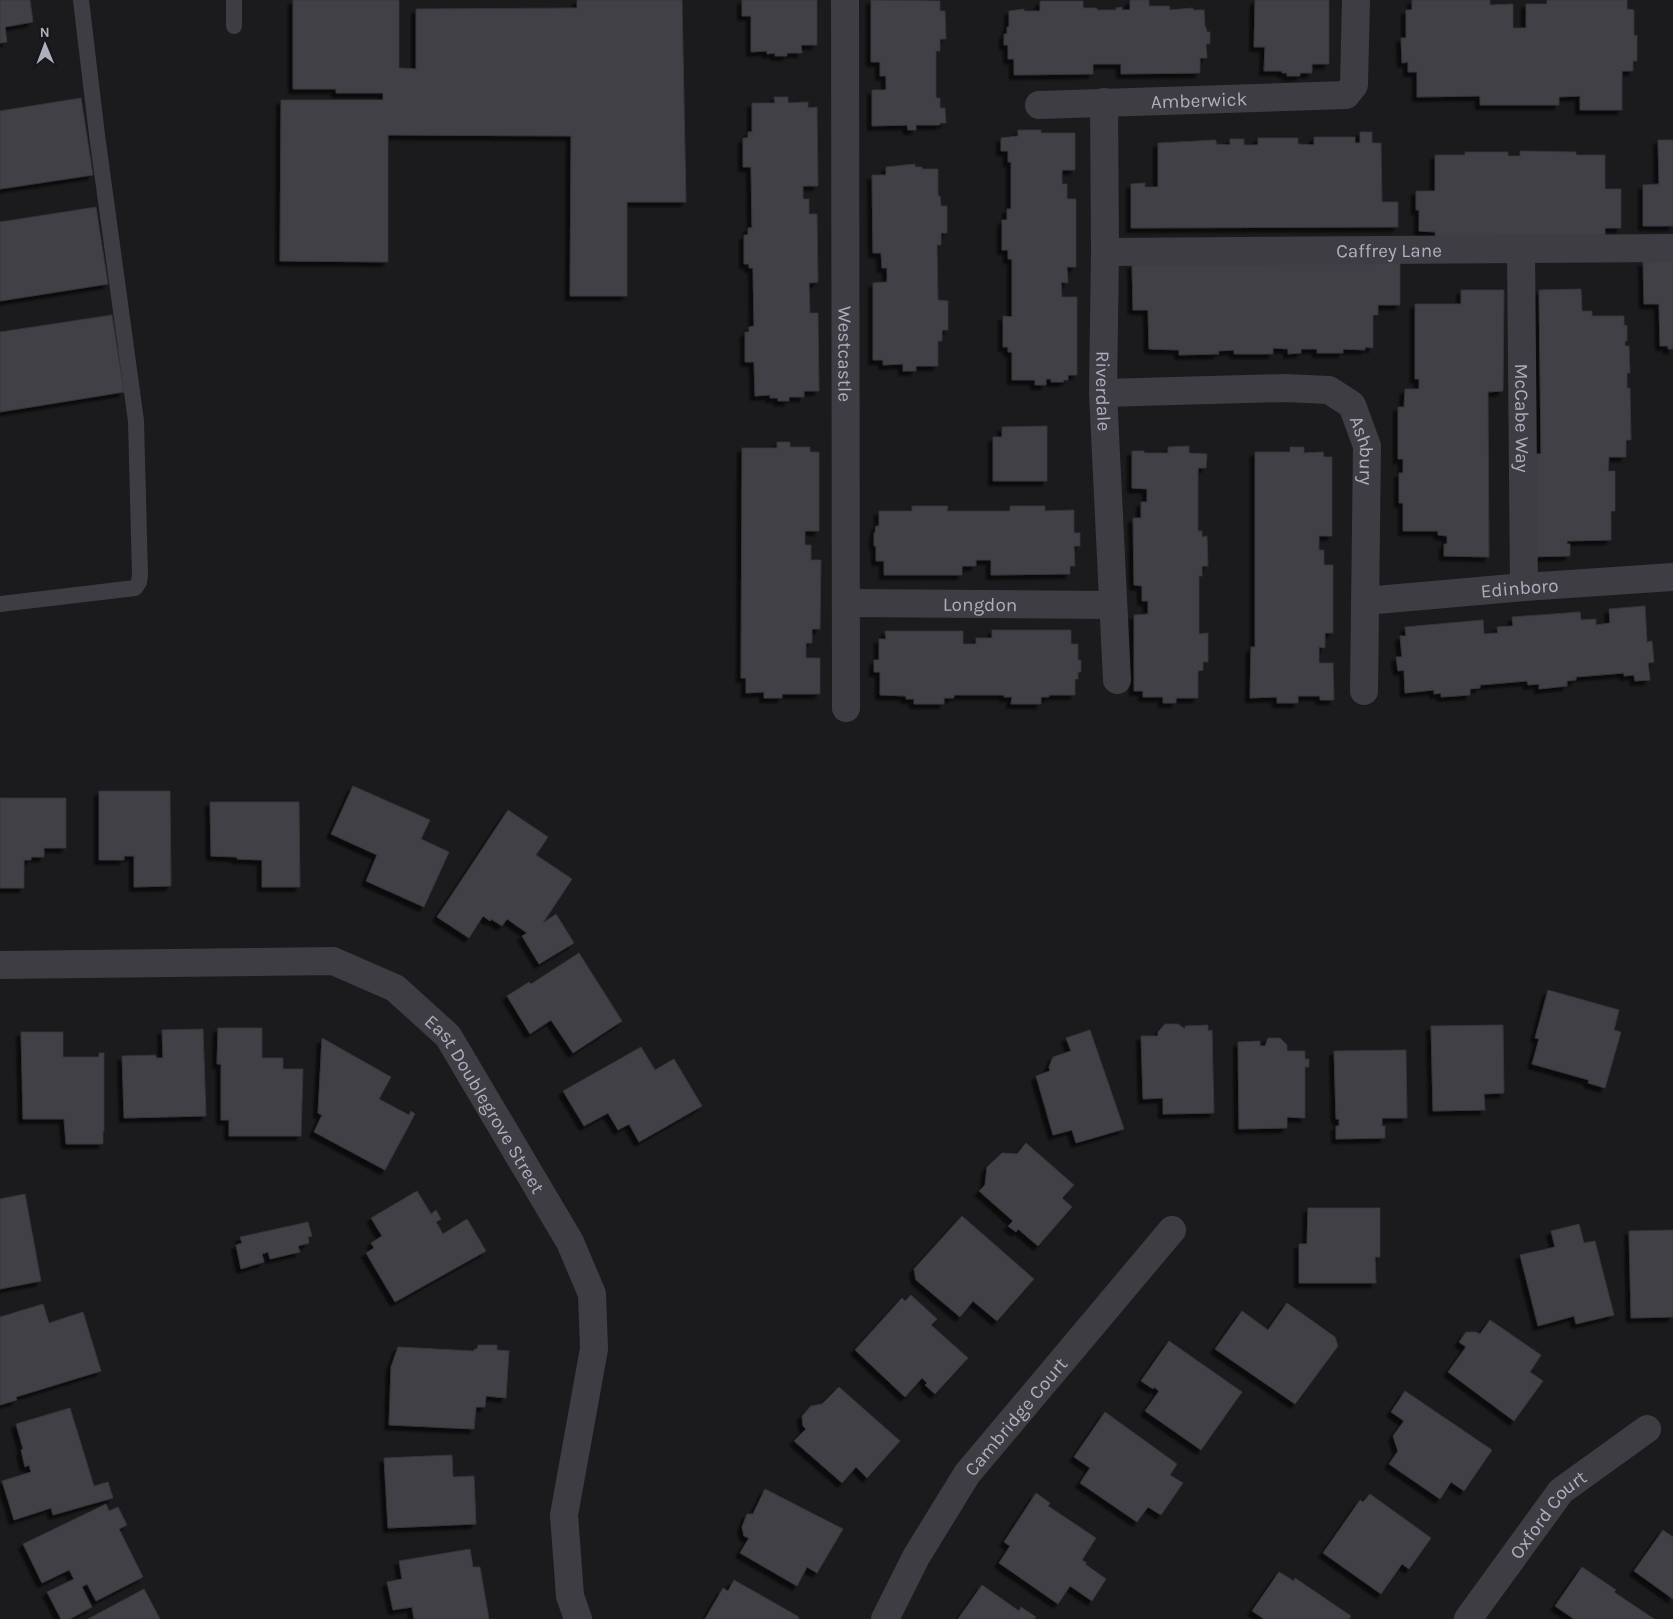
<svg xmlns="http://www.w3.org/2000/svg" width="1673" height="1619" viewBox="0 0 1673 1619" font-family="Karla,sans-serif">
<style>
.building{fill:#424147;stroke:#353439;filter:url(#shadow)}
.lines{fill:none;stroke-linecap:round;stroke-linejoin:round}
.service{stroke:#3e3d44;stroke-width:16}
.minor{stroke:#3e3d44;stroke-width:28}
.labels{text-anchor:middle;stroke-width:4;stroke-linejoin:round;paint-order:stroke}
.street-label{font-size:19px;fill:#adafbd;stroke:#161518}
</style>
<defs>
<filter id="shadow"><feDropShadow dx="-4.5" dy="4.5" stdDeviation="1" flood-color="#0009"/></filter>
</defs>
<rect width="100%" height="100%" fill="#1b1b1d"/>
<path class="building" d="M0 0H30L33 22 5 27 7 42 0 43Z
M293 0H399V68L416 69V9L577 8V0H682L686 202H627V296H570L571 136 388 135V262L280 261 281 100H383V93H336V89H293Z
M742 0H817V45H801L802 53H787V56H775V53L767 54V51L751 52V16H742Z
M871 0 940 1V11H945L946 39H940V51H936V98H940V108H945L946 123H940V125H916V130H908L907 125 872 126V90H886V76H880V62H871Z
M1130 0H1149V6H1169L1170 10 1193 8V10H1204L1205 27H1206L1207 32H1210V44H1206L1207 58H1200V73L1121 74V64H1093V74L1014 75V59H1008V45H1004V34H1007V27H1009V11L1024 9V11H1040V1H1083V8H1097V10H1116V8L1122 7V10H1130Z
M1255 0H1329V64H1312V73H1300V76H1287V73H1282V71H1264L1265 47H1254Z
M1412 0H1490V5L1513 4V28H1526V4H1547V0H1627V9L1634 10V36L1637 35V61H1633V71H1622V110H1580V96L1559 97V105H1480V96L1417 97V72H1408V62L1402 63 1401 38H1406V10H1412Z
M774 97H788V103L808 102V108L817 107 818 186H803V199H809V214H817L818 282 809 283 810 313H818L819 391H804V397H789V401H778V398H770V395L755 396 754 362H745V332H749V327L754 326 753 268H749V264H744V235H748V228H752L751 167H743V138H748V132H752V103H775Z
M81 98 93 175 0 189V111Z
M1018 130H1041V133H1075V170H1062V184H1067V199H1076V267H1067L1068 283 1061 282 1062 297H1077V375H1068V380H1063L1064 382H1051V379H1046V385H1035V380H1012V352H1008V347H1003V316L1012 317V259H1008V250H1002V220H1007V209H1011V162H1008V151H1001V138L1018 136Z
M1360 132H1372V143H1381L1382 202H1398V227L1131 228V184L1145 183V187H1158V143L1216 140V144L1230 145V139H1244V145H1258V138H1298V144L1314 145V137H1355V143H1360Z
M1658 140H1673V226H1643V185L1659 184Z
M1520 151 1576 152V155H1605V189H1621V228H1605V235L1436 240 1435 232 1419 231V210H1416V191H1435V155H1465V152H1508V156H1520Z
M915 164V167H922V169H938V196H940L941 206H947V233H941V245H937L938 300 948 301V330H942V341H938V366H916V371H903V364L883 365V360H873V283L887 282V268H882L881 253H873L872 175H886V167Z
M96 207 108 284 0 301V222Z
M1673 261V349H1668V346H1660L1659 304H1644L1643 262Z
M1400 262V305H1378V315H1373V348L1365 347V350L1343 349V353H1317V349H1301V353L1288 354V349L1273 348V354H1234V350L1218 351 1219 354 1179 355V350L1149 349 1148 310H1133L1132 264Z
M1581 289 1582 311H1592V316H1624V325L1627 326V341H1625V346H1629L1630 373H1627V388H1630L1631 440H1626V457H1609L1608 471H1615V511H1611V540L1567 541V544H1570V556L1525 557 1524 454H1541L1539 290Z
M1461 290H1504L1503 391 1488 392 1489 557 1444 556V544H1447V536L1438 535V531H1403V503H1399V473H1403V459H1398V407H1404L1405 389H1419V379H1415V304H1461Z
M112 315 124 392 0 412V332Z
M1047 426V481H993V437H1002V427Z
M777 442H790V447H810V452H819V531H805V545H811V560H821L820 629H812V643H806V658H820V694H782V698H764V692L746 693V678H741L742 448H777Z
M1189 446V453L1207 454 1206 468H1198V531H1202V537L1207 536 1208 566H1202V576H1199V634L1208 633V662H1203V670L1198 671V698H1176V703H1163V697H1143V691H1134V615L1148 614V601H1142V586L1134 585 1133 518H1141V502H1147V489L1132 488V451H1144V453H1168V447Z
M1290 447H1304V453L1323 452 1324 457H1332V536H1319V550H1324V565H1333V633H1325V648L1319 647V663H1333L1334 700H1320V696H1298V703H1277V697L1250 698 1251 647H1255V452H1290Z
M912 506H948L947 511H1010V506H1045V511L1074 510V533H1080V546H1074L1075 566H1070V574L991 575V560H976V566H962V575H884V561H876V546H874V533H875L876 526H879V511H912Z
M1645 606 1647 642 1652 641 1654 662 1648 663 1650 680 1635 681 1634 675 1624 676V673L1576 677V680L1567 681V686L1539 689V684L1528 685 1527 681 1480 685V688L1470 689V695L1441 697V693L1434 694V690L1405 693 1404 670 1398 671 1396 657H1402L1400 636H1406L1405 627 1483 620 1484 634 1498 633 1497 627 1513 626 1512 617 1580 612 1581 620 1596 619V625L1610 623 1609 609Z
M992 630H1071V644H1078V660H1081V672H1078V679H1075V695H1049V697H1041V704H1011L1012 697H1004V695H954V698H944V704H914V699H906V696L880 695V672H874V660H879V639H886L885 631H963V644H976V638H992Z
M353 786 430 820 421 839 449 852 424 907 366 881 377 855 331 834Z
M99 791H170L171 886 134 887V856H124V860H99Z
M0 798H66V848H44V857H31V860H24V888H0Z
M210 802H299L300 887H262V860L237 859V857L211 856Z
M508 810 548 837 536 855 572 879 543 923 556 914 574 943 539 964 522 936 527 933 507 919 502 926 491 919 490 921 483 916 469 938 437 917Z
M579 953 622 1021 573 1053 551 1020 530 1034 507 996 529 982 531 984Z
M1548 990 1619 1010 1614 1030 1621 1032 1605 1088 1588 1083 1589 1080 1532 1064 1539 1039 1535 1038Z
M1165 1024H1178L1185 1029V1026L1208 1025V1031L1212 1030 1214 1113 1163 1114V1098L1143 1099 1141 1036H1158V1032Z
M1503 1025 1504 1093 1484 1094 1485 1110 1433 1111 1431 1026Z
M218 1028H262V1058H283V1069H303L301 1136H229V1120H221V1064H217Z
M203 1029 206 1116 124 1118 122 1056 156 1055V1058H163L162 1030Z
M1090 1030 1124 1129 1076 1143 1072 1130 1053 1135 1036 1076 1050 1071 1049 1067 1053 1057 1071 1051 1066 1038Z
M21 1032H63V1057H99V1053H104V1131H103V1144H66L64 1119H23Z
M322 1038 391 1077 379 1099 409 1115 411 1111 415 1114 385 1170 314 1132 322 1115 318 1113Z
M1268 1038H1280L1287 1045V1051H1305V1059H1309V1067H1305V1118L1287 1117V1128L1239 1129 1238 1042 1260 1041V1046H1265Z
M641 1047 655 1070 674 1059 702 1106 639 1142 629 1124 618 1130 608 1113 584 1126 563 1091Z
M1406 1050 1407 1118H1382V1126H1385V1138L1336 1139V1126H1339V1119H1336L1334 1051Z
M1026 1143 1074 1185 1062 1198 1072 1207 1038 1246 1018 1229 1016 1232 1008 1226 1013 1221 979 1191 985 1185 987 1167 1002 1153 1017 1154Z
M417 1191 431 1214 436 1210 441 1219 436 1222 443 1234 467 1219 486 1251 395 1302 366 1253 374 1248 371 1243 382 1236 371 1218Z
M25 1194 41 1281 0 1289V1199Z
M1308 1208H1380V1257H1375L1376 1283H1299V1244H1307Z
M962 1216 1034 1279 997 1321 973 1301 960 1317 916 1280 914 1269Z
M308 1222 312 1236 308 1237 309 1243 298 1246 300 1252 270 1259 268 1252 262 1254 264 1262 241 1269 236 1245 242 1243 240 1237Z
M1579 1224 1584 1243 1595 1241 1614 1315 1576 1324 1574 1316 1538 1326 1520 1255 1555 1247 1551 1231Z
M1673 1230V1317L1631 1318 1629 1231Z
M911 1295 937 1319 931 1325 968 1358 935 1394 925 1385 927 1383 922 1378 905 1397 855 1350 902 1298 905 1301Z
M1287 1303 1335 1337 1338 1346 1295 1404 1215 1349 1242 1311 1268 1330Z
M43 1304 49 1323 83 1312 101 1371 16 1397 17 1400 0 1405V1317Z
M1490 1320 1541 1355 1530 1372 1543 1381 1514 1421 1448 1372 1466 1347 1459 1342 1466 1332H1476L1480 1334Z
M1169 1341 1242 1392 1201 1450 1145 1411 1159 1391 1154 1387 1153 1389 1141 1381Z
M478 1345H497V1350L509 1351 506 1398 486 1396 485 1407H476L474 1429 389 1425 391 1367 398 1347 474 1351V1349H477Z
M839 1387 900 1441 867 1478 856 1467 842 1483 794 1441 806 1429 803 1426 802 1416 811 1406 822 1404Z
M1405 1391 1492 1450 1464 1491 1451 1482 1440 1499 1389 1464 1398 1451 1393 1436 1404 1421 1391 1412Z
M70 1408 94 1486 108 1482 113 1498 53 1515 51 1508 14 1520 2 1481 31 1472 29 1465 25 1467 21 1450 23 1449 16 1424Z
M1105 1412 1177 1464 1170 1475 1183 1483 1161 1515 1148 1507 1137 1522 1080 1483 1090 1468 1074 1457Z
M452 1455 453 1477 474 1476 476 1524 388 1528 384 1458Z
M765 1489 843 1529 817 1573 807 1567 797 1586 740 1553 749 1538 744 1536 742 1527 747 1514H753Z
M1036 1493 1050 1503 1048 1506 1096 1538 1082 1560 1087 1563 1085 1564 1106 1579 1092 1601 1070 1586 1058 1604 999 1563 1010 1546 1004 1542Z
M1370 1494 1431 1538 1409 1569 1402 1564 1381 1594 1323 1553 1360 1500 1363 1502Z
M106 1504 109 1511 118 1507 127 1525 119 1529 143 1577 96 1601 87 1584 82 1587 92 1607 70 1619H61L47 1592 74 1579 69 1570 42 1583 23 1544Z
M1663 1530 1673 1537V1599L1634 1571Z
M470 1549 473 1567H480L489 1619H414L412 1607 393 1610 387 1582 402 1579 399 1561Z
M1582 1567 1616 1590 1614 1592 1654 1619H1574L1555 1606Z
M1279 1572 1294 1581 1295 1578 1351 1616 1349 1619H1264L1252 1611Z
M734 1580 799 1617 798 1619H705L723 1588 728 1591Z
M982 1585 1019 1611 1021 1607 1036 1617 1034 1619H958Z
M144 1589 160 1619H88Z"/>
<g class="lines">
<path class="service" d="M234 26V0
M0 604 135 588 139 582 140 575 136 421 97 135 81 0"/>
<g class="minor">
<path id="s1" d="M845 0 846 708"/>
<path id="s2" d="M1104 102 1105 252 1103 393 1117 680"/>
<path id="s3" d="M1039 105 1346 95 1354 85 1356 0"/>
<path id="s4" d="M1521 249 1524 587"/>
<path id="s5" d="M1105 252 1673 248"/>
<path id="s6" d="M1103 393 1285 388 1329 390 1352 405 1367 446 1364 691"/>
<path id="s7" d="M1365 601 1524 587 1673 577"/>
<path id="s8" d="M846 603 1113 605"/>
<path id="s9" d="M0 965 333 961 395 988 448 1036 570 1242 592 1294 594 1349 564 1515 570 1596 578 1619"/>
<path id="s10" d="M885 1619 916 1557 967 1474 1172 1230"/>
<path id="s11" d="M1468 1619 1561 1491 1647 1429"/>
</g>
</g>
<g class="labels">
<g class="street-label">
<text dy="7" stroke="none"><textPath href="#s3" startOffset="160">Amberwick</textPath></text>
<text dy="7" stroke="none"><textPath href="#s5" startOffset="284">Caffrey Lane</textPath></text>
<text dy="7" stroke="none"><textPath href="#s1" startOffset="354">Westcastle</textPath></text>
<text dy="7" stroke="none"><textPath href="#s2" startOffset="289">Riverdale</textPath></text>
<text dy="7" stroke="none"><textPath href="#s4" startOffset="169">McCabe Way</textPath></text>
<text dy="7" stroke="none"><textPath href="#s6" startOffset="301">Ashbury</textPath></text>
<text dy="7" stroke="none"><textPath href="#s7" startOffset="155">Edinboro</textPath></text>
<text dy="7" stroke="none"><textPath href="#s8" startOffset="134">Longdon</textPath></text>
<text dy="7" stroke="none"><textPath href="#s9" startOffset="549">East Doublegrove Street</textPath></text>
<text dy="7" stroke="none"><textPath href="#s10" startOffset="242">Cambridge Court</textPath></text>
<text dy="7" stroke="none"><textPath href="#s11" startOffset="132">Oxford Court</textPath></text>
</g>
</g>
<g transform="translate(45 45) rotate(359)" stroke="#161518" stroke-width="4" paint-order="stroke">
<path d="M0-4L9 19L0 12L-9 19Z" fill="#adafbd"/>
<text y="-8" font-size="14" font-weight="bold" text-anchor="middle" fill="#adafbd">N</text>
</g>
</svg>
